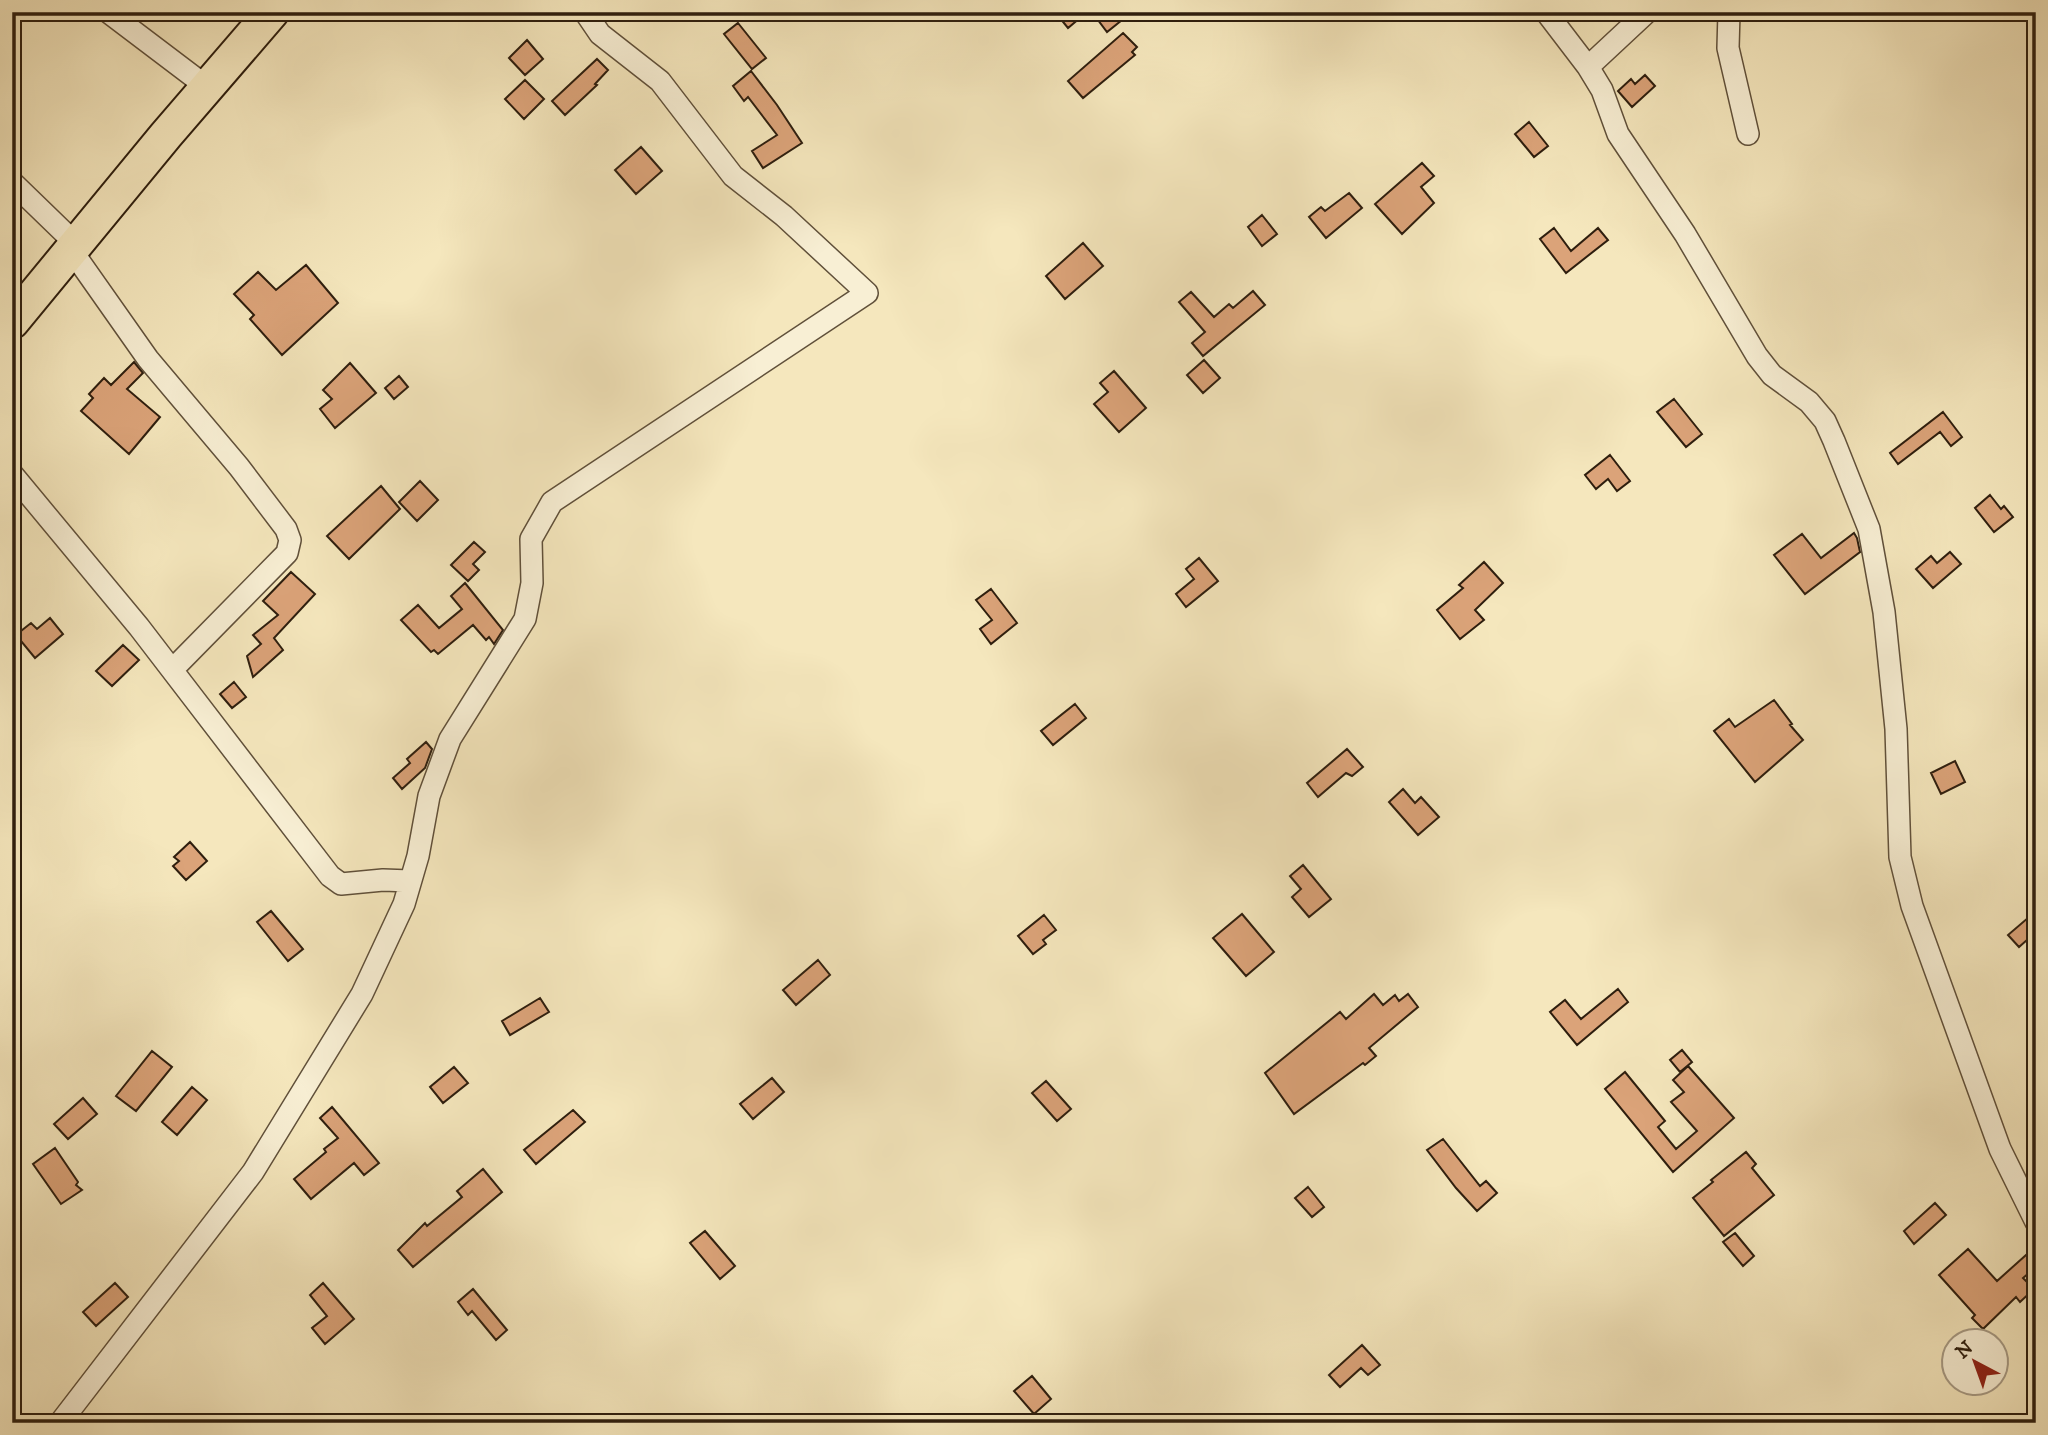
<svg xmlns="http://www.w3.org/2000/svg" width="2048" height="1435" viewBox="0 0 2048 1435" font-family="'IM FELL DW Pica',serif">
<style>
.building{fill:#dba379;stroke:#2e1e0e;stroke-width:2}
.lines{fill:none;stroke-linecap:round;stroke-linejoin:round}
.minor-casing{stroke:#60503a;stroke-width:24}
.primary-casing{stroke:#2e1e0e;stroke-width:37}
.minor{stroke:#f8efd4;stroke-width:21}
.primary{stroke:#f5e7bd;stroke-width:33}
</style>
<rect width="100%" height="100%" fill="#f5e7bd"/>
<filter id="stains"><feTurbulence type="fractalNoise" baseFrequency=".00286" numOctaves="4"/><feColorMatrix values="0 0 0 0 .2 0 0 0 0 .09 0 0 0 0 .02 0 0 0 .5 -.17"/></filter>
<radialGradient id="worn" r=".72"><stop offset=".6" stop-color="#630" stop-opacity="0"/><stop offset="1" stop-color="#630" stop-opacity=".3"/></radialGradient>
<path class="building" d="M1055 12H1087L1068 28Z
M1092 12H1132L1107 32Z
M738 23 766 58 752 69 724 34Z
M1123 33 1137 47 1132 52 1135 55 1083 98 1068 81Z
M527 40 543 59 525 75 509 58Z
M597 59 608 70 595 84 597 85 565 115 552 101Z
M751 71 777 105 802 143 763 168 752 151 777 135 748 97 744 101 733 86Z
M1645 75 1655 86 1632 107 1618 91 1631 79 1635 84Z
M525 80 544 99 524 119 505 99Z
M1529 122 1548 146 1534 157 1515 134Z
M641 147 662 171 636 194 615 170Z
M1422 163 1434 176 1421 187 1434 203 1402 234 1375 204Z
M1349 193 1362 208 1326 238 1309 217 1321 207 1325 211Z
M1262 215 1277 234 1262 246 1248 227Z
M1554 228 1571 251 1598 228 1608 240 1566 273 1540 239Z
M1083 243 1103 266 1065 299 1046 276Z
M306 265 338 303 282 355 250 319 254 315 234 294 258 272 276 290Z
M1253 291 1265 305 1203 356 1192 343 1205 332 1179 302 1191 292 1214 317 1229 304 1233 308Z
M1204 360 1220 378 1203 393 1187 375Z
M134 362 143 373 127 389 160 417 129 454 81 411 93 398 89 394 104 378 111 385Z
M350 363 376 393 335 428 320 409 332 399 323 390Z
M1114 371 1146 408 1119 432 1094 404 1108 392 1100 383Z
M399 376 408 387 394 399 385 388Z
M1674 399 1702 434 1686 447 1657 412Z
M1943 412 1962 437 1951 446 1940 432 1898 464 1890 453Z
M1610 455 1630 481 1617 491 1608 479 1596 489 1585 475Z
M420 481 438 500 417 521 399 502Z
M381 486 400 509 349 559 327 536Z
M1990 495 2001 509 2004 506 2013 517 1994 532 1975 508Z
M1854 533 1857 538 1860 552 1805 594 1774 555 1802 534 1821 558Z
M474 542 485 552 473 564 479 570 468 581 451 565Z
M1950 552 1961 564 1933 588 1916 569 1931 556 1937 563Z
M1199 558 1218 581 1186 607 1176 594 1194 579 1186 569Z
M1484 562 1503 583 1475 610 1484 620 1460 639 1437 610 1463 588 1459 585Z
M291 572 315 594 274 638 283 650 253 677 247 656 261 644 253 635 278 615 263 601Z
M465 583 503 630 494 644 489 637 486 640 473 625 438 654 434 650 431 652 401 620 418 605 439 628 462 609 451 596Z
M991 589 1017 623 991 644 980 629 992 620 976 600Z
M50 618 63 634 35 658 16 635 31 623 37 629Z
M123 645 139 660 112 686 96 671Z
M234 682 246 697 232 708 220 694Z
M1774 700 1792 724 1790 725 1803 740 1755 782 1714 731 1729 719 1735 727Z
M1075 704 1086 718 1053 745 1041 731Z
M426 742 432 749 425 768 402 789 393 778 410 763 407 759Z
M1347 749 1363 767 1352 776 1346 773 1318 797 1307 783Z
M1955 761 1965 782 1941 794 1931 773Z
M1403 789 1415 803 1421 797 1439 817 1418 835 1389 802Z
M190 842 207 861 186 880 173 866 179 861 174 857Z
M1303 865 1331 899 1309 917 1292 897 1301 889 1290 876Z
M271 911 303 949 288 961 257 922Z
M2036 911V932L2019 947 2008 935Z
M1242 914 1274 952 1246 976 1213 938Z
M1044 915 1056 930 1043 940 1046 944 1033 954 1018 936Z
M818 960 830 975 796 1005 783 990Z
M1618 989 1628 1002 1577 1045 1550 1012 1565 1000 1581 1019Z
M1374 994 1383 1005 1395 995 1399 1001 1408 994 1418 1007 1369 1048 1376 1056 1365 1065 1363 1063 1294 1114 1265 1073 1340 1012 1346 1019Z
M540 998 549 1012 510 1035 502 1021Z
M1682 1050 1692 1062 1680 1072 1670 1060Z
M152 1051 172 1067 136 1111 116 1096Z
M1688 1066 1734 1118 1673 1172 1605 1089 1625 1072 1665 1121 1658 1127 1676 1149 1697 1131 1671 1102 1684 1092 1673 1080Z
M454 1067 468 1083 443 1103 430 1087Z
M772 1078 784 1092 753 1119 740 1104Z
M1046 1081 1071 1109 1057 1121 1032 1093Z
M192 1087 207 1100 177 1135 162 1122Z
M83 1098 97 1114 68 1139 54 1124Z
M332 1107 379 1163 364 1175 354 1163 311 1199 294 1179 326 1152 324 1149 338 1138 320 1118Z
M573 1110 585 1122 536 1164 524 1150Z
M1443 1139 1480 1186 1486 1181 1497 1193 1477 1211 1456 1188 1427 1150Z
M55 1148 78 1182 76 1185 82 1190 61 1204 33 1164Z
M1746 1152 1756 1164 1752 1168 1774 1195 1724 1236 1693 1198 1713 1182 1711 1180Z
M483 1169 502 1192 413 1267 398 1250 425 1223 427 1226 462 1197 457 1191Z
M1308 1187 1324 1207 1312 1217 1295 1198Z
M1935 1203 1946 1215 1914 1244 1904 1231Z
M705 1231 735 1266 720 1279 690 1243Z
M1735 1233 1754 1256 1743 1266 1723 1242Z
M2036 1246V1267L2023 1278 2034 1289 2020 1302 2016 1297 1983 1329 1972 1318 1975 1315 1939 1275 1968 1249 1997 1281Z
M115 1283 128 1297 96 1326 83 1312Z
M323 1283 354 1319 325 1344 312 1328 327 1316 310 1295Z
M473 1289 507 1330 496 1340 472 1311 468 1315 458 1302Z
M1362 1345 1380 1365 1368 1375 1361 1368 1340 1387 1329 1375Z
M1032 1376 1051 1399 1034 1414 1014 1391Z"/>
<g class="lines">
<g class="minor-casing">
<path id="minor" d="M108 12 207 87
M1546 12 1588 67 1602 90 1618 134 1685 234 1757 356 1772 375 1809 402 1825 421 1834 441 1869 529 1884 612 1896 729 1900 857 1912 906 2000 1149 2036 1222
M1729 12 1728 48 1748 134
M1588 67 1647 12
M12 182 77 245
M72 251 148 359 239 467 286 529 290 540 287 553 172 670
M12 474 139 627 330 876 341 884 383 880 410 881
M60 1423 253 1172 362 994 404 904 418 856 429 796 450 739 525 619 532 583 531 539 552 502 867 293 784 216 733 176 660 81 600 34 585 12"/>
</g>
<g class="primary-casing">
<path id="primary" d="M12 322 166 135 272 12"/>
</g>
<use href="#minor" class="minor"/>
<use href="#primary" class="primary"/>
</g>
<rect width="2048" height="1435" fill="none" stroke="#f5e7bd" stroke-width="42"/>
<rect x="14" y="14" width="2020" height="1407" fill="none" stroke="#2e1e0e" stroke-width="3.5"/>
<rect x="21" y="21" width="2006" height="1393" fill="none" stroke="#2e1e0e" stroke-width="2"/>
<g transform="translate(1975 1362) rotate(319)"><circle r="33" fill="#f8efd4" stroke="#a79b85" stroke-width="2"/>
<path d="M0-5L12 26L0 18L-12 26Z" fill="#8f2418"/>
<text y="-10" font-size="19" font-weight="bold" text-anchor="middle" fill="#2e1e0e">N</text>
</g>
<rect width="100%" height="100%" filter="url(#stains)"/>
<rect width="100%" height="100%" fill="url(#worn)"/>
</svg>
